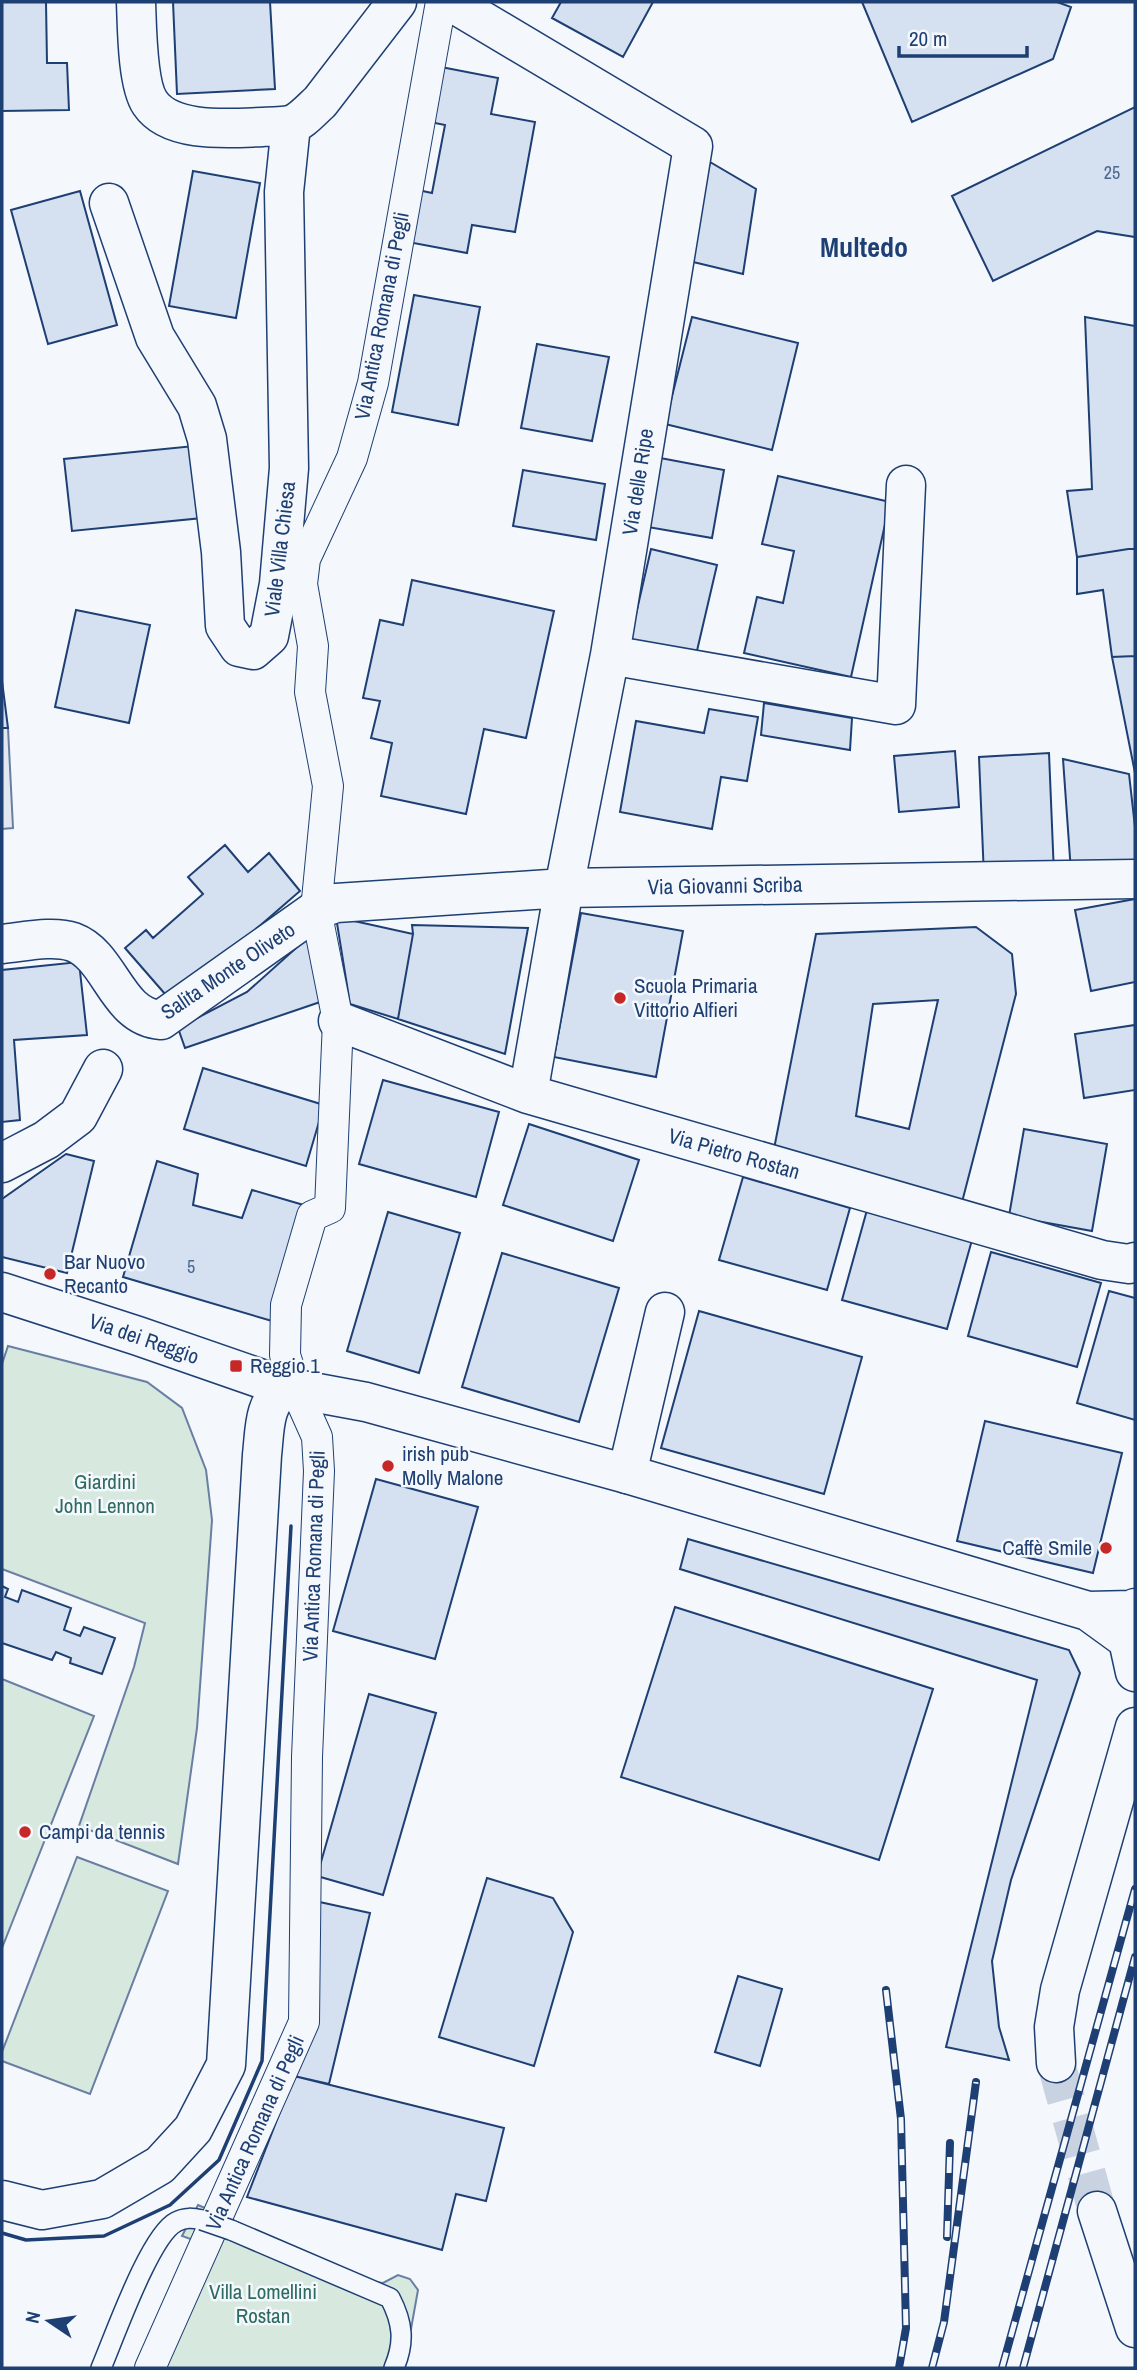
<svg xmlns="http://www.w3.org/2000/svg" width="1137" height="2370" viewBox="0 0 1137 2370" font-family="'Archivo Narrow',sans-serif">
<style>
.green{fill:#d7e8df;stroke:#687fa3;stroke-width:2}
.parking{fill:#e3e8f0;stroke:#687fa3;stroke-width:2}
.building{fill:#d5e0f0;stroke:#1d3f73;stroke-width:2;fill-rule:evenodd}
.lines{fill:none;stroke-linecap:round;stroke-linejoin:round}
.primary-tunnel{stroke:#c9d2e0;stroke-width:38;stroke-dasharray:38 19;stroke-linecap:butt}
.service-casing{stroke:#1d3f73;stroke-width:22}
.pedestrian-casing{stroke:#1d3f73;stroke-width:32}
.minor-casing{stroke:#1d3f73;stroke-width:41}
.primary-casing{stroke:#1d3f73;stroke-width:41}
.motorway-casing{stroke:#1d3f73;stroke-width:41}
.service{stroke:#f4f7fb;stroke-width:19}
.pedestrian{stroke:#f4f7fb;stroke-width:30}
.minor{stroke:#f4f7fb;stroke-width:38}
.primary{stroke:#f4f7fb;stroke-width:38}
.motorway{stroke:#f4f7fb;stroke-width:38}
.rail-casing{stroke:#1d3f73;stroke-width:8}
.rail{stroke:#f4f7fb;stroke-width:5;stroke-dasharray:16;stroke-linecap:butt}
.service-bridge-casing{stroke:#1d3f73;stroke-width:22;stroke-linecap:butt}
.service-bridge{stroke:#f4f7fb;stroke-width:19}
.wall{stroke:#1d3f73;stroke-width:3.5}
.poi-dot{fill:#c62828;stroke:#f4f7fb;stroke-width:2.5}
.labels{text-anchor:middle;stroke-width:5;stroke-linejoin:round;paint-order:stroke}
.number-label{font-size:18px;fill:#4b6792}
.street-label{font-size:21px;fill:#1d3f73;stroke:#f4f7fb}
.poi-label{font-size:21px;fill:#1d3f73;stroke:#f4f7fb;text-anchor:start}
.park-label{font-size:21px;fill:#2c6c60;stroke:#f4f7fb}
.district-label{font-size:28px;font-weight:bold;fill:#1d3f73;stroke:#f4f7fb}
</style>
<rect width="100%" height="100%" fill="#f4f7fb"/>
<path class="green" d="M8 1346 147 1382 182 1408 206 1470 212 1520 197 1728 178 1864 79 1826 134 1667 145 1623 2 1569V1364Z
M2 1679 94 1716 2 1948Z
M77 1857 168 1891 90 2094 2 2061V2052Z
M198 2205 375 2282 383 2283 398 2275 410 2279 418 2290 411 2329 397 2368H165L216 2248 182 2236Z"/>
<path class="parking" d="M2 728H8L13 828 2 829Z"/>
<path class="building" d="M2 2H46L47 63H67L69 110 2 111Z
M173 2H270L275 89 177 94Z
M561 2H653L623 57 552 18Z
M862 2H1057L1071 7 1053 59 912 122Z
M441 67 498 78 491 114 535 122 515 232 472 225 467 253 408 242 418 190 432 193 445 125 430 122Z
M1135 107V237L1097 231 993 281 952 196Z
M710 162 756 189 743 274 689 261Z
M193 171 260 183 236 318 169 306Z
M80 191 117 325 48 344 11 210Z
M414 295 480 307 458 425 392 412Z
M692 317 798 343 772 450 665 424Z
M1085 317 1135 326V548L1077 557 1067 491 1092 489Z
M537 344 609 357 592 441 521 428Z
M194 446 202 518 72 531 64 459Z
M655 457 724 470 712 538 642 526Z
M523 470 605 484 596 540 513 526Z
M778 476 890 502 851 677 744 653 757 597 783 603 794 551 762 544Z
M1135 548V656L1112 657 1103 590 1077 594V557Z
M651 549 717 565 696 655 630 640Z
M412 580 554 611 526 738 484 729 466 814 381 796 392 743 371 738 380 701 363 698 380 620 403 625Z
M76 610 150 625 129 723 55 707Z
M1135 656V773L1112 657Z
M2 681 8 728H2Z
M764 703 852 718 850 750 761 735Z
M709 709 758 717 747 781 721 777 712 829 620 812 636 721 704 733Z
M955 751 959 807 899 812 894 756Z
M1049 753 1054 874 984 877 979 757Z
M1063 759 1129 774 1135 827V867L1071 872Z
M225 845 248 872 269 853 300 891 172 1002 125 948 146 930 153 938 203 894 188 877Z
M1135 899V982L1091 991 1075 910Z
M581 913 683 931 656 1077 554 1057Z
M336 917 413 934 398 1019 350 1004Z
M412 925 528 928 505 1054 398 1019 413 934Z
M976 927 1012 954 1016 994 961 1206 773 1154 816 934ZM938 1000 909 1129 856 1116 873 1004Z
M314 932 326 1000 185 1048 178 1028 247 992Z
M79 962 87 1035 14 1040 20 1120 2 1122V970Z
M1135 1025V1090L1084 1098 1075 1034Z
M203 1068 324 1105 306 1166 184 1129Z
M383 1080 499 1112 476 1197 359 1164Z
M529 1124 639 1160 613 1241 503 1205Z
M1024 1129 1107 1144 1092 1231 1009 1216Z
M66 1154 94 1161 67 1273 2 1257V1199Z
M157 1161 198 1174 193 1205 242 1218 252 1190 307 1206 272 1321 123 1277Z
M743 1177 850 1208 827 1290 719 1260Z
M867 1210 972 1240 947 1329 842 1300Z
M388 1212 460 1233 419 1373 347 1351Z
M991 1252 1101 1283 1077 1367 968 1336Z
M502 1253 619 1288 579 1422 462 1387Z
M1109 1291 1135 1298V1420L1077 1403Z
M699 1311 862 1357 824 1494 661 1448Z
M985 1421 1122 1453 1093 1573 957 1541Z
M376 1479 478 1507 435 1659 333 1631Z
M688 1539 1069 1650 1080 1673 1011 1880 992 1961 999 2027 1009 2060 946 2047 1037 1680 680 1569Z
M2 1586 8 1589 5 1597 18 1602 22 1590 71 1608 64 1630 80 1636 84 1627 115 1638 102 1674 70 1663 71 1658 56 1652 52 1660 2 1643Z
M675 1607 933 1689 879 1860 621 1777Z
M369 1694 436 1713 383 1895 317 1876Z
M487 1878 553 1898 573 1932 534 2066 439 2037Z
M315 1901 370 1913 329 2084 294 2076Z
M738 1976 782 1989 760 2066 715 2052Z
M294 2076 504 2128 486 2201 456 2194 442 2250 247 2197Z"/>
<g class="lines">
<path class="primary-tunnel" d="M1056 2063 1097 2211"/>
<g class="service-casing">
<path id="service" d="M231 2230 390 2298C403 2323 405 2342 394 2368
M101 2368C114 2338 150 2235 176 2222 185 2217 193 2218 202 2220"/>
</g>
<g class="pedestrian-casing">
<path id="pedestrian" d="M150 2368 304 2022 307 1757 319 1471 317 1437 296 1390 285 1355 286 1305 312 1216 330 1208 338 1021 316 910 328 786 310 692 313 646 302 584 305 559 352 458 373 383 441 2"/>
</g>
<g class="minor-casing">
<path id="minor" d="M136 2C137 26 137 84 150 103 171 134 230 128 263 127 271 126 282 127 290 125 301 122 311 110 320 102L397 2
M451 2 693 146 610 655 564 888 528 1094
M109 203 155 337 197 406 207 439 221 552 225 626 239 647 253 650 269 636 279 584 289 468 284 192 291 125
M610 655 896 705 906 485
M2 944C24 942 52 935 73 942 111 956 116 1017 161 1020L316 910 336 903 564 888 1135 879
M338 1021 528 1094 1102 1260 1129 1264 1135 1262
M2 1163 46 1140 78 1116 103 1069
M2 1292 138 1336 285 1387
M627 1474 665 1312"/>
</g>
<g class="primary-casing">
<path id="primary" d="M285 1387 366 1402 627 1474 1088 1611 1132 1610 1135 1608
M1088 1611 1128 1640 1135 1672
M1056 2063 1054 2027 1060 1990 1135 1727
M1097 2211 1135 2328"/>
</g>
<g class="motorway-casing">
<path id="motorway" d="M2 2200 42 2210 102 2199 160 2165 193 2129 226 2065 262 1455C265 1429 263 1404 285 1387"/>
</g>
<use href="#service" class="service"/>
<use href="#pedestrian" class="pedestrian"/>
<use href="#minor" class="minor"/>
<use href="#primary" class="primary"/>
<use href="#motorway" class="motorway"/>
<g class="rail-casing">
<path id="rail" d="M886 1990 901 2119 906 2328 899 2368
M947 2237 950 2143
M932 2368 944 2322 976 2082
M1002 2368 1135 1889
M1023 2368 1135 1957"/>
</g>
<use href="#rail" class="rail"/>
<g class="service-bridge-casing">
<path id="service-bridge" d="M202 2220 231 2230"/>
</g>
<use href="#service-bridge" class="service-bridge"/>
<path class="wall" d="M2 2233 26 2240 104 2236 170 2205 219 2160 262 2061 291 1526"/>
</g>
<g class="poi-dot">
<circle cx="620" cy="998" r="7"/>
<circle cx="50" cy="1274" r="7"/>
<rect x="229" y="1359" width="14" height="14" rx="3.5"/>
<circle cx="388" cy="1466" r="7"/>
<circle cx="1106" cy="1548" r="7"/>
<circle cx="25" cy="1832" r="7"/>
</g>
<g class="labels">
<g class="number-label">
<text x="1112" y="179">25</text>
<text x="191" y="1273">5</text>
</g>
<g class="street-label">
<text transform="translate(382 316) rotate(-79)" y="7">Via Antica Romana di Pegli</text>
<text transform="translate(638 482) rotate(-81)" y="7">Via delle Ripe</text>
<text transform="translate(280 549) rotate(-83)" y="7">Viale Villa Chiesa</text>
<text transform="translate(725 886) rotate(-1)" y="7">Via Giovanni Scriba</text>
<text transform="translate(228 971) rotate(-34)" y="7">Salita Monte Oliveto</text>
<text transform="translate(734 1154) rotate(16)" y="7">Via Pietro Rostan</text>
<text transform="translate(144 1339) rotate(19)" y="7">Via dei Reggio</text>
<text transform="translate(314 1556) rotate(-88)" y="7">Via Antica Romana di Pegli</text>
<text transform="translate(255 2133) rotate(-66)" y="7">Via Antica Romana di Pegli</text>
</g>
<g class="poi-label">
<text x="634" y="993">Scuola Primaria<tspan x="634" dy="24">Vittorio Alfieri</tspan></text>
<text x="64" y="1269">Bar Nuovo<tspan x="64" dy="24">Recanto</tspan></text>
<text x="250" y="1373">Reggio 1</text>
<text x="402" y="1461">irish pub<tspan x="402" dy="24">Molly Malone</tspan></text>
<text x="1092" y="1555" text-anchor="end">Caffè Smile</text>
<text x="39" y="1839">Campi da tennis</text>
</g>
<g class="park-label">
<text x="105" y="1489">Giardini<tspan x="105" dy="24">John Lennon</tspan></text>
<text x="263" y="2299">Villa Lomellini<tspan x="263" dy="24">Rostan</tspan></text>
</g>
<g class="district-label">
<text x="864" y="257">Multedo</text>
</g>
</g>
<rect width="1137" height="2370" fill="none" stroke="#1d3f73" stroke-width="7"/>
<g transform="translate(49 2321) rotate(283)" stroke="#f4f7fb" stroke-width="5" paint-order="stroke">
<path d="M0-5L12 26L0 18L-12 26Z" fill="#1d3f73"/>
<text y="-10" font-size="19" font-weight="bold" text-anchor="middle" fill="#1d3f73">N</text>
</g>
<path d="M899 46v10h128v-10" fill="none" stroke="#1d3f73" stroke-width="3.5"/>
<text x="909" y="46" font-size="21" fill="#1d3f73" stroke="#f4f7fb" stroke-width="5" paint-order="stroke">20 m</text>
</svg>
